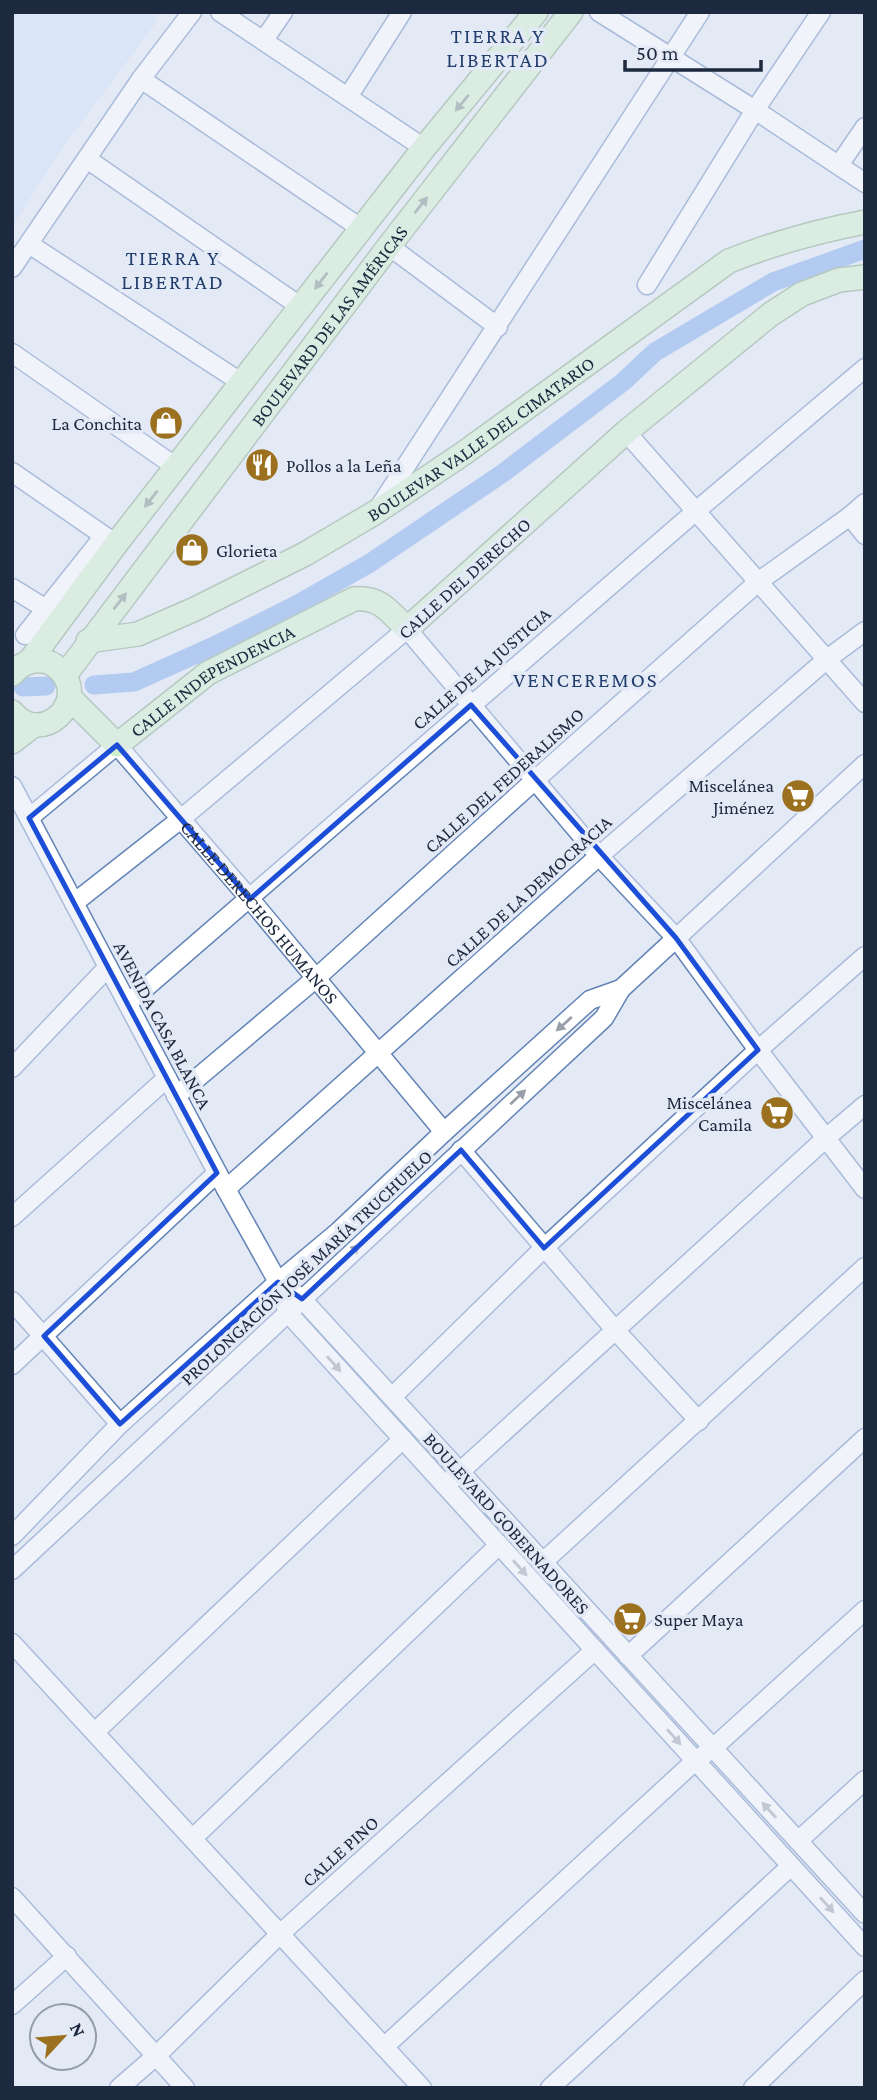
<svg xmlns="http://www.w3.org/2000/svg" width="877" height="2100" viewBox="0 0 877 2100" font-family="'Crimson Pro',serif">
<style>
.built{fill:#d1e1fa}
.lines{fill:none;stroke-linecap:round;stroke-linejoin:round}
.canal{stroke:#79a5eb;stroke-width:19}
.minor-casing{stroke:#6484b7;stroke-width:21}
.major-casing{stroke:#7ea382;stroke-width:26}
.minor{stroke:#fff;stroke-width:18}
.major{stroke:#d1efca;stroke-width:23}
.oneway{fill:#768c84}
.oneway2{fill:#999fa8}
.marked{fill:none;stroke:#1d4ed8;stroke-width:5;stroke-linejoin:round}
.labels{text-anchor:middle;stroke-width:7;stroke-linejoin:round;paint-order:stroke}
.street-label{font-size:19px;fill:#1c293e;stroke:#e3eaf6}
.poi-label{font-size:19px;fill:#1c293e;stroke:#e3eaf6;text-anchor:end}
.neighbourhood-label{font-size:21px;letter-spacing:2px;fill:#223e6c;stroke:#e3eaf6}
</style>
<rect width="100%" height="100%" fill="#e3eaf6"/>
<path class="built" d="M12 12H152L158 20 63 147 12 227Z"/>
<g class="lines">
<path class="canal" d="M94 685 134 682 214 646 298 604 370 563 503 473 623 382 655 352 773 282 865 249
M23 687 46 686"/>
<g class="minor-casing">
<g id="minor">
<path d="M220 12 424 148"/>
<path d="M599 12 755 110 865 183"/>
<path d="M264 40 283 12"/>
<path d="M141 79 362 229"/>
<path d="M348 97 402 12"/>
<path d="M87 159 301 307"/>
<path d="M839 165 865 127"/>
<path d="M29 244 242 383"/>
<path d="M389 246 498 327"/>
<path d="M12 268 141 79 192 12"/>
<path d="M647 285 755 110 821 12"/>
<path d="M12 353 176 467"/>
<path d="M626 432 865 703"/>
<path d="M12 472 116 544"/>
<path d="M380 506 700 12"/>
<path d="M850 516 865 535"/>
<path d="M12 588 46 609"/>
<path d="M25 635 103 537"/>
<path d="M12 786 226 1189 278 1282 288 1313 865 1947"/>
<path id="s1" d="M29 818 117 745 250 899 444 1132"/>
<path d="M74 903 182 818 407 629 599 856 676 938 758 1050 865 1189"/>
<path d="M128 1003 696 511 865 368"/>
<path d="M12 1068 108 967"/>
<path d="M176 1096 315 979 535 780 758 582 850 516 865 503"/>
<path d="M461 1150 616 1331 699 1421"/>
<path d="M226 1189 599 856 826 660 865 631"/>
<path d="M12 1217 167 1078"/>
<path d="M294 1293 302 1299 865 1914"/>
<path d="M12 1301 120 1424"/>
<path d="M12 1365 217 1173"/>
<path d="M392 1397 544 1248 758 1050 865 956"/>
<path d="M452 1479 826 1138 865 1105"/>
<path d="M12 1536 120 1424 278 1282 338 1232 444 1132 590 1000 621 989"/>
<path d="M543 1562 865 1267"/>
<path d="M12 1570 604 1018 621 989 865 764"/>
<path d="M12 1643 422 2088"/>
<path d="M628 1656 865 1438"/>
<path d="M95 1732 403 1439"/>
<path d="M193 1838 499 1545"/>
<path d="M798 1841 865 1780"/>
<path d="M12 1897 185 2088"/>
<path d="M12 2005 67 1956"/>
<path d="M384 2047 695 1761 713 1748 865 1610"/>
<path d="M119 2088 157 2055 281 1933 595 1650"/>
<path d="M550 2088 791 1866"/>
<path d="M753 2088 865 1980"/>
</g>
</g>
<g class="major-casing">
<g id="major">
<path id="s2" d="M88 641 138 634 195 609 305 554 376 512 464 453 729 261C774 243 818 231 865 222"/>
<path d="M29 662 116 544 424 148 536 12"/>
<path d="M12 674C20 665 30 660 41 661 50 661 55 665 60 670 90 701 42 748 12 712"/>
<path id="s3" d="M65 675 389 246 571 12"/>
<path id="s4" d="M70 698 117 745 208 673 354 599C380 596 390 612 407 629L626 432 771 314 802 294 839 280 865 277"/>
<path d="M12 742 34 725"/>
</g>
</g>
<use href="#minor" class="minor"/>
<use href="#major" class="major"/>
</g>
<defs><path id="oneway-solid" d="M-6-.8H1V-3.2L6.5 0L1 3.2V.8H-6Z" transform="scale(1.75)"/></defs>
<g class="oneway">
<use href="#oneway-solid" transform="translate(462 103) rotate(130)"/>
<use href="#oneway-solid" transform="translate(421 205) rotate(-52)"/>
<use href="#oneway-solid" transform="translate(321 281) rotate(128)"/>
<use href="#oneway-solid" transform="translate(151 499) rotate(128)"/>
<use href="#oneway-solid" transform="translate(120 601) rotate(-52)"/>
</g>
<g class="oneway2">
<use href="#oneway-solid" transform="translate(564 1024) rotate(138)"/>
<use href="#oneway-solid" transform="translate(518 1097) rotate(-43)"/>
<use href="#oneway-solid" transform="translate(352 1252) rotate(-43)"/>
<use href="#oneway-solid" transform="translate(334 1364) rotate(48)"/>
<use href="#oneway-solid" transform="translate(520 1568) rotate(48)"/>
<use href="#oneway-solid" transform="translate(674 1737) rotate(48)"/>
<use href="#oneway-solid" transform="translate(769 1810) rotate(-132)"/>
<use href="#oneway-solid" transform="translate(827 1905) rotate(48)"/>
</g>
<path d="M0 0H877V2100H0ZM471 705 676 938 758 1050 544 1248 461 1150 302 1299 278 1282 120 1424 44 1336 217 1173 29 818 117 745 250 899Z" fill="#e3eaf6" fill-opacity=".55" fill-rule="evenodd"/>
<path class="marked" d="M471 705 676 938 758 1050 544 1248 461 1150 302 1299 278 1282 120 1424 44 1336 217 1173 29 818 117 745 250 899Z"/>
<defs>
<g id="shop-disc" transform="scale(1.75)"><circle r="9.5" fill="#9b711f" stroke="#e3eaf6"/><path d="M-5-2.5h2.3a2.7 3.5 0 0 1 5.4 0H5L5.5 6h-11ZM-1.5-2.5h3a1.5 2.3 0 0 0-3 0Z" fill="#fff"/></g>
<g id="restaurant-disc" transform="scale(1.75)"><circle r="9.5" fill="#9b711f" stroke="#e3eaf6"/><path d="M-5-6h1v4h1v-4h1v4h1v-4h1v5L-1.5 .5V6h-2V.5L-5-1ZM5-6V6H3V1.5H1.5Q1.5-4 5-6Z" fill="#fff"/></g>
<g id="supermarket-disc" transform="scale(1.75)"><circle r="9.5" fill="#9b711f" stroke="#e3eaf6"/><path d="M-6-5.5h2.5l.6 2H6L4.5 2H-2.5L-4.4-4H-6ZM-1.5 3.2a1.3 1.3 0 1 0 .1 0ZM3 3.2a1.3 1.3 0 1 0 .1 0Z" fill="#fff"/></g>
</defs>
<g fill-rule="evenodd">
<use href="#shop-disc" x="166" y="423"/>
<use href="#restaurant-disc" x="262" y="465"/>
<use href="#shop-disc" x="192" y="550"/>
<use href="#supermarket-disc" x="798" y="796"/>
<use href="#supermarket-disc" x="777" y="1113"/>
<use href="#supermarket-disc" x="630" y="1619"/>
</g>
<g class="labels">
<g class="street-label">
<text dy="7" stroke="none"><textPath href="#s3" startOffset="438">BOULEVARD DE LAS AMÉRICAS</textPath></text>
<text dy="7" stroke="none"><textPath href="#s2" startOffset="446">BOULEVAR VALLE DEL CIMATARIO</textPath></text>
<text transform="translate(464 578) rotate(-42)" y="7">CALLE DEL DERECHO</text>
<text transform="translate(481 668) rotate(-41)" y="7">CALLE DE LA JUSTICIA</text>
<text dy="7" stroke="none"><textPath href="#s4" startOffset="182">CALLE INDEPENDENCIA</textPath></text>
<text transform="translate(504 780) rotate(-42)" y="7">CALLE DEL FEDERALISMO</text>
<text transform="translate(528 891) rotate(-42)" y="7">CALLE DE LA DEMOCRACIA</text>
<text dy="7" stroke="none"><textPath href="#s1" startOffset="334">CALLE DERECHOS HUMANOS</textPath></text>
<text transform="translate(163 1025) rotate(62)" y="7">AVENIDA CASA BLANCA</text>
<text transform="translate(306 1267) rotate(-43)" y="7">PROLONGACIÓN JOSÉ MARÍA TRUCHUELO</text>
<text transform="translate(507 1523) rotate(48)" y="7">BOULEVARD GOBERNADORES</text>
<text transform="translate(340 1851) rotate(-42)" y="7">CALLE PINO</text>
</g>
<g class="poi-label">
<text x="142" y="430">La Conchita</text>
<text x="286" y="472" text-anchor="start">Pollos a la Leña</text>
<text x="216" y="557" text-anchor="start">Glorieta</text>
<text x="774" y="792">Miscelánea<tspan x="774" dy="22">Jiménez</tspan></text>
<text x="752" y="1109">Miscelánea<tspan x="752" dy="22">Camila</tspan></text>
<text x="654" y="1626" text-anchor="start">Super Maya</text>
</g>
<g class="neighbourhood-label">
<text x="498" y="43">TIERRA Y<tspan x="498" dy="24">LIBERTAD</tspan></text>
<text x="173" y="265">TIERRA Y<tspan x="173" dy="24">LIBERTAD</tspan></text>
<text x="586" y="687">VENCEREMOS</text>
</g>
</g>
<rect width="877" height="2100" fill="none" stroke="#1c293e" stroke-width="28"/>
<g transform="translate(63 2037) rotate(64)"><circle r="33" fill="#e3eaf6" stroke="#939dac" stroke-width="2"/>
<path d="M0-5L12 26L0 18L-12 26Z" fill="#9b711f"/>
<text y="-10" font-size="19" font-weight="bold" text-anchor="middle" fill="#1c293e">N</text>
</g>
<path d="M625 60v10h136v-10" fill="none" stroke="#1c293e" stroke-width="3.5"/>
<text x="636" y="60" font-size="21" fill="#1c293e" stroke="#e3eaf6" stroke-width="5" paint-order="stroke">50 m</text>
</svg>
